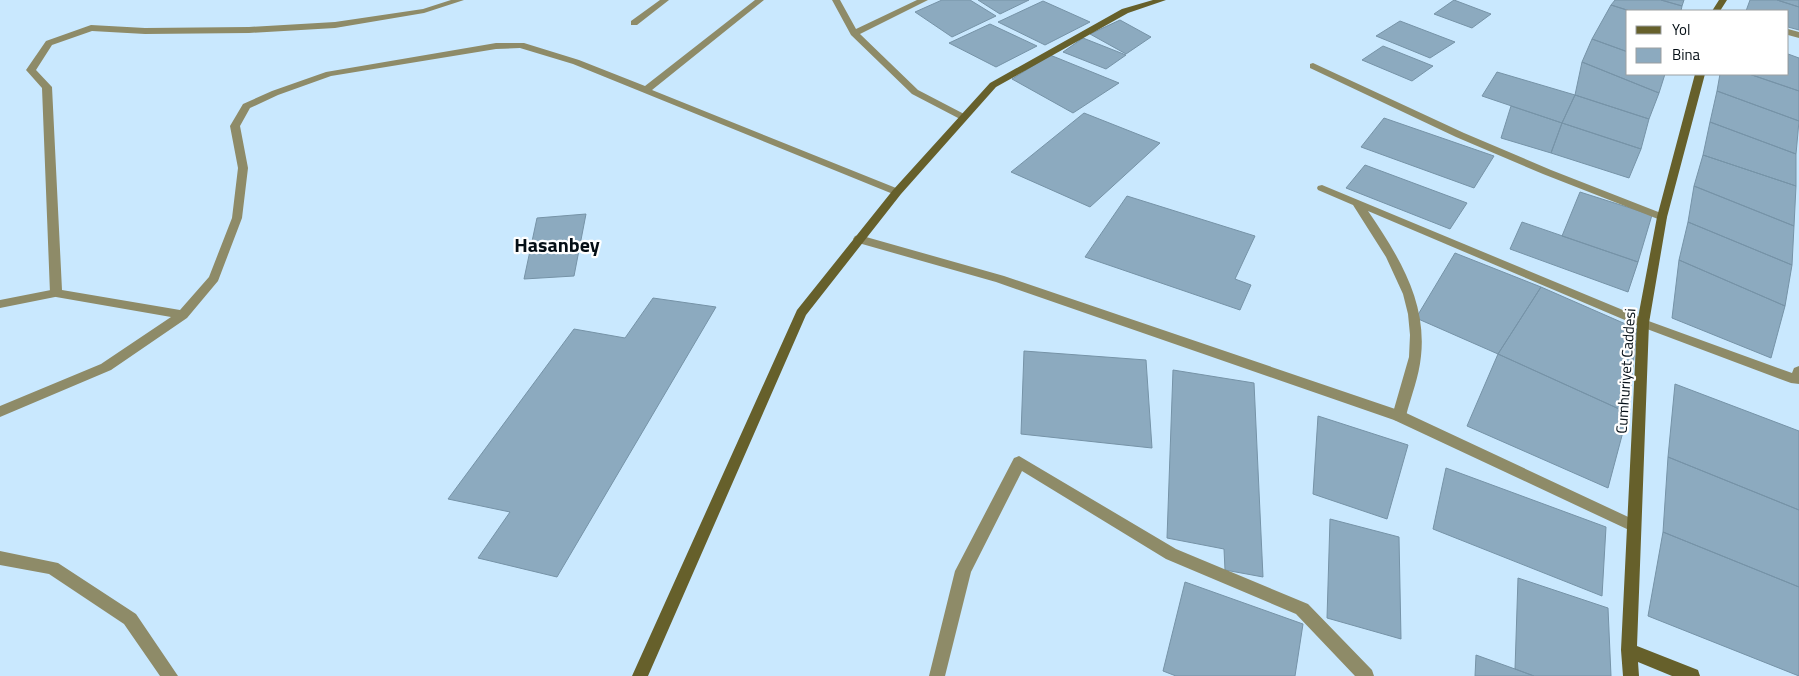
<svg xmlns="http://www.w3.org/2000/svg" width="1799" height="676" viewBox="0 0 1799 676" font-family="'Titillium Web',sans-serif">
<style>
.building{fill:#8caabf;stroke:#7693a7}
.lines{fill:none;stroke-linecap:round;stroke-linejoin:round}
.service{fill:#8e8b68;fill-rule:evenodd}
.minor{fill:#8e8b68;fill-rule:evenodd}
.secondary{fill:#66602b;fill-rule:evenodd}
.labels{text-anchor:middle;stroke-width:4.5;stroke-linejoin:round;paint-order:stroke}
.street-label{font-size:15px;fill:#040e15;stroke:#fff}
.district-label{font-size:20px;font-weight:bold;fill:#040e15;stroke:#fff}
</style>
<rect width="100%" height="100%" fill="#c9e8fe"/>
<path class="building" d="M942 0H970L996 16 952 37 915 12Z
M978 0H1029L1000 14Z
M1454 0 1491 14 1472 28 1434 14Z
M1615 0H1661L1682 6 1681 11H1630L1611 5Z
M1661 0H1684L1682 6Z
M1750 0H1777L1799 7V30L1788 27V11H1746Z
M1777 0H1799V7Z
M1043 1 1090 22 1045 45 998 22Z
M1611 5 1630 11H1628V52L1592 39Z
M1120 20 1151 37 1126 54 1090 34Z
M1400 21 1455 42 1430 58 1376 36Z
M990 24 1037 46 996 67 949 43Z
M1083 38 1126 55 1106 69 1063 52Z
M1592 39 1628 52V74H1665L1659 93 1582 62Z
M1383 46 1433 66 1412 81 1362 60Z
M1788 54 1799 58V91L1749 74H1788Z
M1050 55 1119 83 1073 113 1012 79Z
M1582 62 1659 93 1649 119 1575 95Z
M1497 72 1575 95 1562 123 1482 96Z
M1720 74H1749L1799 91V121L1717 91Z
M1717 91 1799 121 1796 154 1710 122Z
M1575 95 1649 119 1641 149 1562 123Z
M1511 106 1562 123 1551 153 1501 138Z
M1084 113 1160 143 1090 207 1011 172Z
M1384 118 1494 156 1474 188 1361 147Z
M1710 122 1796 154V186L1703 155Z
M1562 123 1641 149 1629 178 1551 153Z
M1703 155 1796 186 1794 226 1694 186Z
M1365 165 1467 203 1450 229 1346 188Z
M1694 186 1794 226 1792 265 1688 222Z
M1580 192 1652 215 1638 262 1562 236Z
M1127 196 1255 236 1235 279 1251 285 1240 310 1085 257Z
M586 214 574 276 524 279 537 218Z
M1522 222 1638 262 1628 292 1510 249Z
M1688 222 1792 265 1785 306 1679 260Z
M1455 253 1541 287 1498 354 1416 318Z
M1679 260 1785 306 1771 358 1672 318Z
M1541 287 1637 329 1628 413 1498 354Z
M653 298 716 307 557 577 478 558 510 512 448 499 574 329 625 338Z
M1024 351 1146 360 1152 448 1021 434Z
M1498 354 1628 413 1608 488 1467 426Z
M1173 370 1254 383 1263 577 1225 570 1224 549 1167 538Z
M1675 384 1799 431V510L1668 457Z
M1318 416 1408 445 1387 519 1313 494Z
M1668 457 1799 510V587L1663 532Z
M1446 468 1606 527 1602 596 1433 529Z
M1330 519 1399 537 1401 639 1327 618Z
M1663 532 1799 587V676L1648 616Z
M1518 578 1608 608 1611 676H1534L1515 669Z
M1185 582 1303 624 1295 676H1176L1163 671Z
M1476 655 1515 669 1534 676H1475Z"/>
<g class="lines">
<path class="service" d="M660 0H669L637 25H631V21Z
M1313 63 1464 133 1551 170 1666 215 1667 217 1666 219H1658L1543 174 1456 137 1310 68V64Z
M1322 185 1647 320 1649 323 1647 326H1639L1368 211C1398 255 1427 301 1421 356 1419 377 1411 396 1406 416L1404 420 1399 421 1394 420 1392 416 1409 357 1410 335 1408 314 1403 294 1386 257 1353 205 1318 190 1317 188 1318 186Z
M56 289 60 290 62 293 60 296 0 308V300Z
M1019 456 1176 549 1308 604 1372 670 1374 676H1355L1296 614 1166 559 1022 471 971 572 945 676H929L955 571 1014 458Z"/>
<path class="minor" d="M451 0H464L424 13 335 28 249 33 145 34 92 31 52 45 36 70 52 87 62 290 180 310 209 277 232 218 238 168 230 126 243 104 272 91 326 72 496 43H524L579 60 645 86 755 0H764L652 90 901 190 902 192 897 195 893 194 573 64 520 48 496 49 331 76 278 95 250 108 240 126 248 168 242 218 218 281 187 318 111 370 0 417V406L101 364 171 317 56 297 50 293 42 88 26 70 46 41 91 25 145 28 249 27 335 22 423 9Z
M832 0H840L856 29 917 0H928L860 34 918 90 966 115V119H960L912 94 851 35Z
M1788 29 1799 32V38L1788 35Z
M859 235 1004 276 1404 412 1639 522 1641 526 1639 530 1634 532 1629 530 1394 420 996 282 855 242 853 239 855 236Z
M1643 319 1792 373 1794 368 1799 366V384L1791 383 1639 326 1637 323Z
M0 551 58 563 136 614 178 676H160L124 624 49 574 0 565Z"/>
<path class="secondary" d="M1153 0H1166L1128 13 996 87 901 194 806 315 648 676H632L797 310 893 190 990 83 1122 9Z
M1719 0H1727L1720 11H1712Z
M1695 74H1705L1667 217 1649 323 1637 646 1698 670 1700 676H1672L1638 662 1639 676H1623L1621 650 1637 323 1657 217Z"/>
</g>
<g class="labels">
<g class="street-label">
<text transform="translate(1626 371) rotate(-86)" y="5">Cumhuriyet Caddesi</text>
</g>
<g class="district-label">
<text x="557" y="252">Hasanbey</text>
</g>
</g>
<rect x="1626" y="10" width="162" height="65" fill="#ffffff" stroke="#9b9fa1"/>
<rect x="1636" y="26" width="25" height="8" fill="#66602b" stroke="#9b9fa1"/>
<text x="1672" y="35" font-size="15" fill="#040e15">Yol</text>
<rect x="1636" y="48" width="25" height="15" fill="#8caabf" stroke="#9b9fa1"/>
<text x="1672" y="60" font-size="15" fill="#040e15">Bina</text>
</svg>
